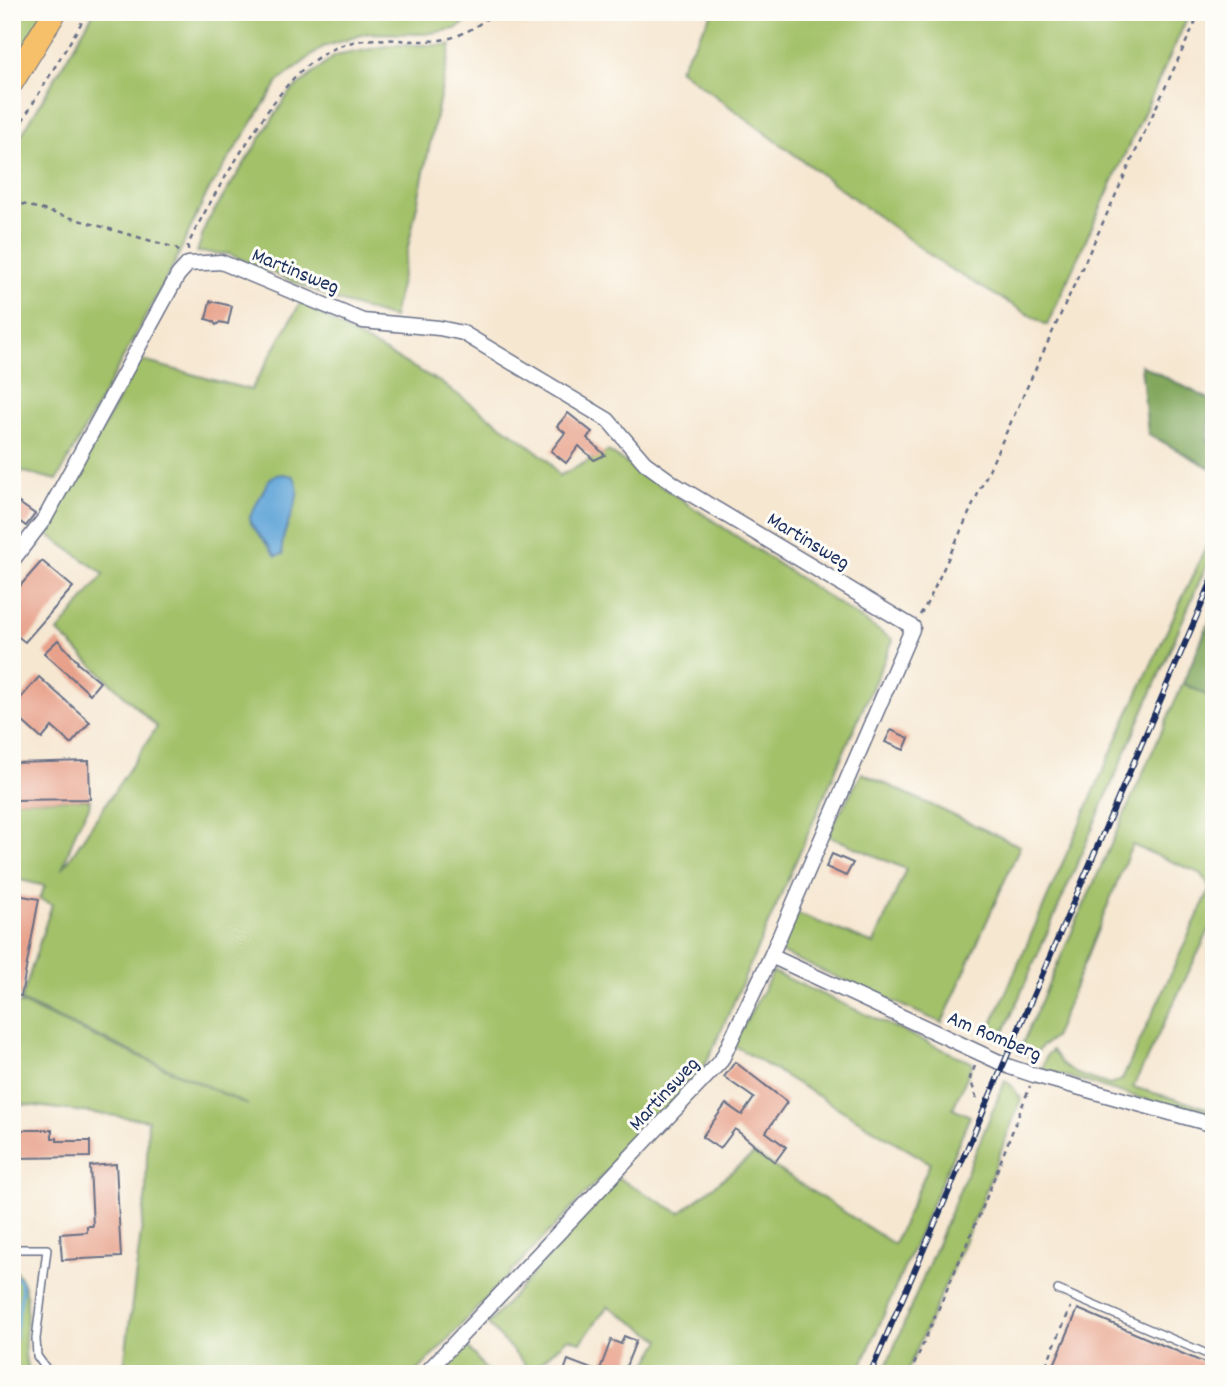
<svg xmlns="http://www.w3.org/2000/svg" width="1226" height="1386" viewBox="0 0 1226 1386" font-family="Dekko,sans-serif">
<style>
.green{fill:#a3c169;stroke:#5f7864;stroke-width:2}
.forest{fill:#82a75d;stroke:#4e6b5e;stroke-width:2}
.water{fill:#65a7d9;stroke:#406b9c;stroke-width:2}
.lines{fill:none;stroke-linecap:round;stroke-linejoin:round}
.stream{stroke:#65a7d9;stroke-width:3.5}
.building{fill:#e8a28b}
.lane-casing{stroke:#686f86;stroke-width:10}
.street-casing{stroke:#686f86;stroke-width:17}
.primary-casing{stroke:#686f86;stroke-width:25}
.path{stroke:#686f86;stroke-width:2.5;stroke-dasharray:5 5;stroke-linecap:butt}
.lane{stroke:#fff;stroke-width:7}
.street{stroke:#fff;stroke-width:14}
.primary{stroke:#f6c06b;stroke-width:23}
.rail-casing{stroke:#1b2f5e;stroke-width:6}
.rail{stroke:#fdfcf7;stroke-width:3.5;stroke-dasharray:10;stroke-linecap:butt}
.labels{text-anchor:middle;stroke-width:6;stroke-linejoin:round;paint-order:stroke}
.street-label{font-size:21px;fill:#1b2f5e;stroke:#fdfcf7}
</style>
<rect width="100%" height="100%" fill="#fdfcf7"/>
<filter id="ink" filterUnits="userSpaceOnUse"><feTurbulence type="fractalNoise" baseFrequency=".0143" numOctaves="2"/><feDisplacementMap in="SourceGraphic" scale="14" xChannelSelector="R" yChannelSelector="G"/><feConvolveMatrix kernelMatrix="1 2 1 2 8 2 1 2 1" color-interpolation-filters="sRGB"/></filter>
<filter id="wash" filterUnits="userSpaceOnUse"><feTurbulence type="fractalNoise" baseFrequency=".00686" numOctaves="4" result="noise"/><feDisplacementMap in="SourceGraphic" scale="28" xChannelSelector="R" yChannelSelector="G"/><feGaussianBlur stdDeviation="1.57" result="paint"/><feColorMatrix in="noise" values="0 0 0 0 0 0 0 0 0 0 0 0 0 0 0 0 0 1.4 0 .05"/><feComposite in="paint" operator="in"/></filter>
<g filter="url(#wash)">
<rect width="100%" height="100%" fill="#f6e7d1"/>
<path class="green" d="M12 12H44L12 67Z
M94 12H484L455 29 424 34 368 33 323 47 279 81 207 193 175 262 57 480 12 469V147L21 136Z
M713 12H1190L1047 325 945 266 679 69Z
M392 45H451L393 318 338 301 229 254 197 252 206 224 289 93 335 56Z
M301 302 347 331 440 382 525 442 548 460 559 476 608 451 893 640 714 1047 701 1071 415 1374H123L146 1193 148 1120 12 1103V1010L20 1003 248 1105 21 1001 52 904 39 899 45 886 12 878V800L90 799 89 807 77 828 62 870 157 727 58 632 104 574 44 532 88 456 139 360 251 390Z
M1214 530V548L1001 1039 988 1033 1125 721Z
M1183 683 1214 699V920L1133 1087 1214 1110V1120L1042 1069 1046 1056 1052 1050 1061 1063 1077 1074 1110 1085 1122 1080 1210 889 1202 874 1132 845 1054 1038 1042 1046 1033 1057 1018 1053Z
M862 773 1020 846 942 1023 777 951 793 912 874 944 906 869 827 835Z
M773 972 973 1063 953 1108 970 1116 858 1374H641L661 1340 608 1306 581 1342 568 1338 531 1371 488 1324 618 1178 680 1213 754 1154 894 1244 930 1163 733 1045Z
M1005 1081 1011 1085 1021 1099 979 1208 906 1374H883Z
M12 1266C43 1301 14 1340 30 1374H12Z
M467 1346 489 1374H440Z"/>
<path class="forest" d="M1141 365 1211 400 1208 442 1214 444V470L1148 434Z
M1214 611V699L1183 683Z"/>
<path class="water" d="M282 474 293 476C309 497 276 533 283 554L276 556 251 524 250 517 268 481 273 476Z"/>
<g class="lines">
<path class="stream" d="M12 1273 20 1281 22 1291 12 1353"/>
</g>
<g id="blocks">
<path class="building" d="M210 301 232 306 228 324 220 322 216 325 213 321 206 319Z
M568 413 592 432 587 438 605 455 594 460 579 446 566 463 551 451 565 433 557 426Z
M12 498 35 514 26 526 12 516Z
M42 561 73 587 25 642 12 632V595Z
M58 640 78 662 77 663 100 682 90 694 44 653Z
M39 677 90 722 71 744 52 727 42 739 12 712V694L19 700Z
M891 730 909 738 904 750 885 742Z
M89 761 90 799 12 800V763Z
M832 854 853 863 846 876 826 867Z
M12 894 39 899 21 996 12 995Z
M735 1062 787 1102 766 1132 786 1147 775 1162 735 1129 720 1149 702 1137 726 1104 742 1115 754 1098 724 1077Z
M12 1130H52V1138H57V1141H90V1157L12 1158Z
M116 1164 121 1257 62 1260 60 1234 87 1232V1226H93L90 1166Z
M1078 1309 1214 1367V1374H1050Z
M624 1336 636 1341 623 1374H563L568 1360 599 1372 611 1340 621 1344Z"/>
</g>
</g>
<g filter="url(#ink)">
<use href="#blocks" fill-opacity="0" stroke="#686f86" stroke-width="2"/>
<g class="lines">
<g class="lane-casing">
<path id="lane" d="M12 1252 14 1249H47L36 1339 37 1356 50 1374
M1058 1290 1214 1357"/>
</g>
<g class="street-casing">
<path id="street" d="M12 561 45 518 178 275 188 264 221 262 363 321 439 328 463 333 608 420 645 463 674 484 913 627 771 956 721 1061 425 1374
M771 956 1010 1067 1034 1075 1214 1125"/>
</g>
<g class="primary-casing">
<path id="primary" d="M12 82 55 12"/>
</g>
<path class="path" d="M12 138 88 12
M12 201 176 248 180 253
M188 250V245C203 213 222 182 241 152 270 107 301 51 358 41 390 35 427 48 459 35 472 30 484 21 495 12
M920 615 929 600 1200 12
M975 1066 970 1078 978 1103
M958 1371 965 1374
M910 1374 982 1209 1030 1086
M1042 1374 1071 1307"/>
<use href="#lane" class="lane"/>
<use href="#street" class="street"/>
<use href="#primary" class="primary"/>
<g class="rail-casing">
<path id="rail" d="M870 1374 1214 576"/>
</g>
<use href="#rail" class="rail"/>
</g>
</g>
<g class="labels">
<g class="street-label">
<text transform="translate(296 270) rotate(22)" y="7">Martinsweg</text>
<text transform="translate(809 540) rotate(31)" y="7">Martinsweg</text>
<text transform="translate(995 1035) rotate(23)" y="7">Am Romberg</text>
<text transform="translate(663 1093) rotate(-47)" y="7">Martinsweg</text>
</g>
</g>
<rect width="1226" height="1386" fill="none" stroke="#fdfcf7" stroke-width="42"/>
</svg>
